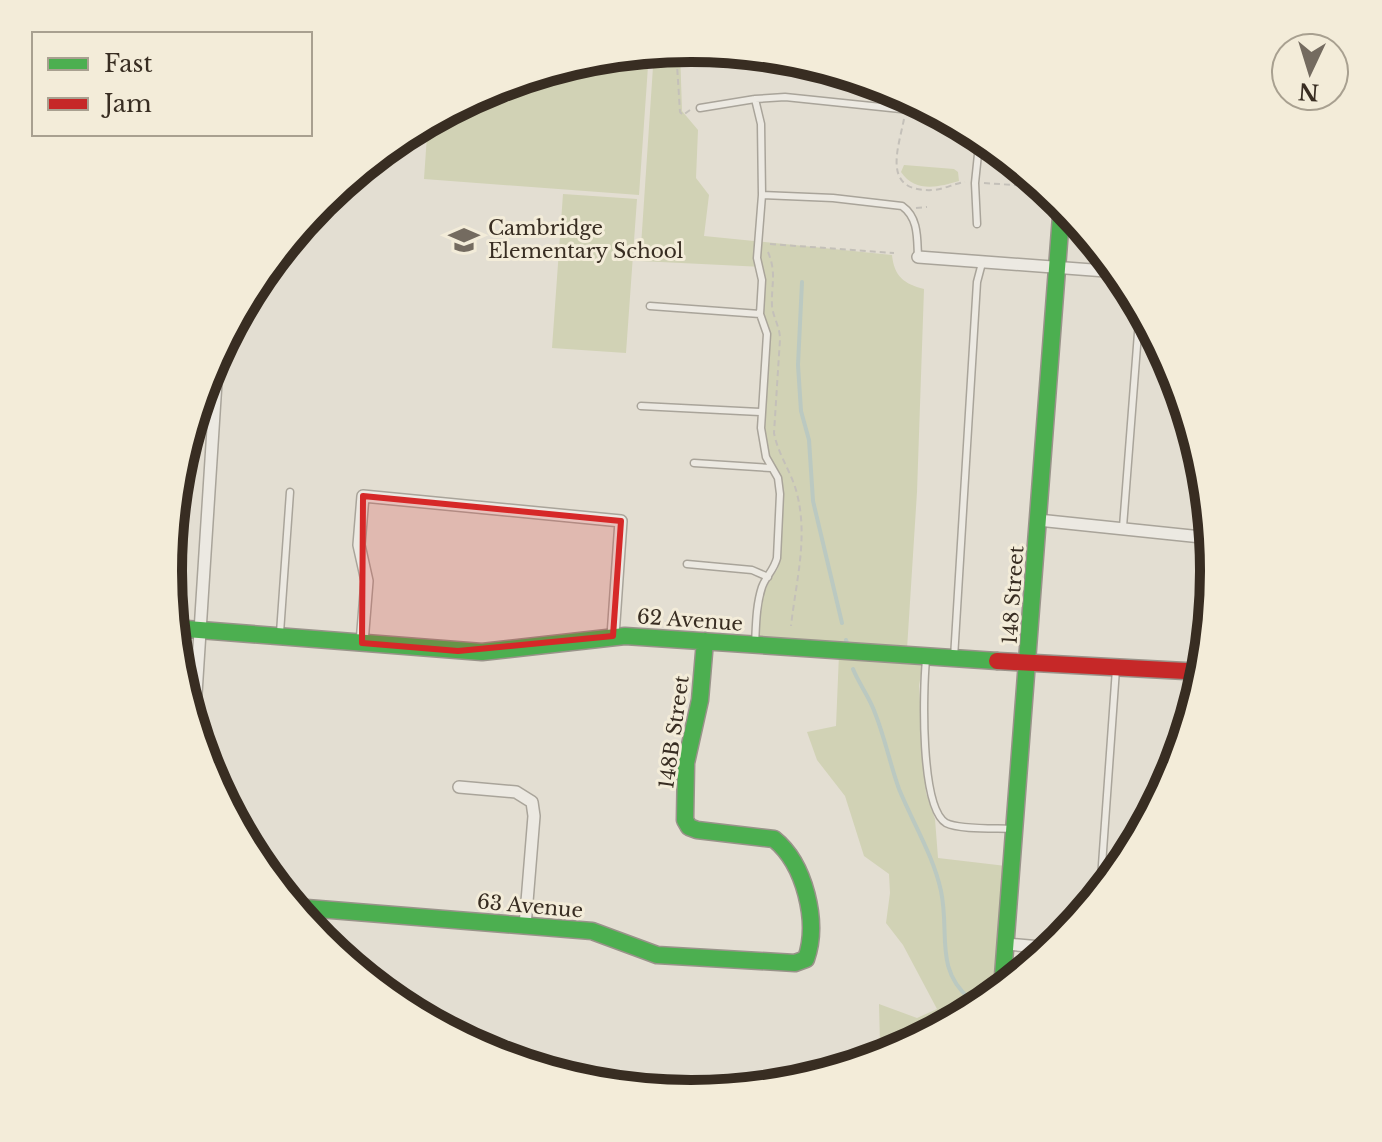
<svg xmlns="http://www.w3.org/2000/svg" width="1382" height="1142" viewBox="0 0 1382 1142" font-family="'Libre Baskerville',serif">
<style>
.green{fill:#d1d2b5}
.lines{fill:none;stroke-linecap:round;stroke-linejoin:round}
.stream{stroke:#bbc9c1;stroke-width:4}
.lane-casing{stroke:#a9a49a;stroke-width:9}
.street-casing{stroke:#a9a49a;stroke-width:14}
.fast-casing{stroke:#99938a;stroke-width:19}
.jam-casing{stroke:#99938a;stroke-width:19}
.path{stroke:#c4c0b9;stroke-width:2;stroke-dasharray:6 4;stroke-linecap:butt}
.lane{stroke:#ece9e2;stroke-width:6}
.street{stroke:#ece9e2;stroke-width:11}
.fast{stroke:#4caf50;stroke-width:16}
.jam{stroke:#c62828;stroke-width:16}
.marked{fill:#d62828;fill-opacity:0.2;stroke:#d62828;stroke-width:6;stroke-linejoin:round}
.labels{text-anchor:middle;stroke-width:6;stroke-linejoin:round;paint-order:stroke}
.poi-label{font-size:20px;fill:#382d22;stroke:#f3ecd9;text-anchor:start}
.street-label{font-size:20px;fill:#382d22;stroke:#f3ecd9}
.rim{fill:none;stroke:#382d22;stroke-width:10}
</style>
<rect width="100%" height="100%" fill="#e3ded2"/>
<path class="green" d="M680 49 682 111 698 130 696 178 709 195 704 236 892 255C894 276 904 284 924 289L917 492 907 649 923 662 919 686 926 793 935 819 938 858 1006 866 997 993 981 1006 907 1046 880 1044 879 1004 917 1018 937 1009 903 945 886 923 890 893 889 874 864 856 845 796 817 760 807 732 836 726 839 654 758 642 763 593 778 568 780 557 783 495 780 475 768 454 764 428 770 350V334L764 314 763 267 640 261 654 52Z
M649 52 639 195 424 179 428 121 491 88 589 58Z
M904 165 954 169 958 172 959 181C939 187 915 193 901 172Z
M563 194 637 199 626 353 552 348Z"/>
<g class="lines">
<path class="stream" d="M802 282 798 365 801 411 809 440 813 501 842 623
M846 640 847 643
M853 669C859 684 870 698 875 713 885 738 890 764 899 789 913 823 933 855 941 891 950 933 934 969 970 999"/>
<g class="lane-casing">
<path id="lane" d="M700 108 755 99 785 97 939 113
M762 195 833 198 902 206C919 218 917 239 918 257
M977 224 975 183 980 135
M650 306 760 314
M641 406 760 412
M694 463 771 468
M1123 527 1140 307
M687 564 752 570 768 577
M280 633 290 492
M755 645C756 626 756 605 762 587 766 576 774 570 777 558L780 494 778 478 766 457 761 428 767 334 760 314 762 280 757 258 762 195 761 124 755 99
M954 658 977 282 982 263
M926 660C923 690 920 807 946 823 960 830 997 828 1014 829
M1100 893 1116 669"/>
</g>
<g class="street-casing">
<path id="street" d="M918 257 1119 272
M1038 520 1211 538
M1203 538 1207 496
M362 643 367 581 359 545 363 496 621 521 613 636
M1195 702 1197 671
M194 725 218 351
M459 787 516 792 532 802 534 816 525 926
M1006 944 1052 948"/>
</g>
<g class="fast-casing">
<path id="fast" d="M174 628 482 652 625 636 997 661
M294 907 592 931 657 955 795 963 806 959C819 922 805 864 774 839L697 830 689 827 685 820 686 763 700 700 705 641
M1002 989 1062 203"/>
</g>
<g class="jam-casing">
<path id="jam" d="M997 661 1204 672"/>
</g>
<path class="path" d="M676 49 680 112 683 115 690 110
M904 119C898 150 881 193 934 190 945 189 955 183 965 182
M984 183 1042 187
M916 208 927 207
M770 244 894 253
M768 252C777 274 771 284 772 306 773 317 780 327 780 339L774 433C778 454 790 470 796 490 809 536 796 580 791 626"/>
<use href="#lane" class="lane"/>
<use href="#street" class="street"/>
<use href="#fast" class="fast"/>
<use href="#jam" class="jam"/>
</g>
<path class="marked" d="M363 496 621 521 613 636 458 651 362 643Z"/>
<defs>
<g id="school-bare" transform="scale(2.4)"><path d="M0-5L7-2L0 1L-7-2ZM-4 1L0 2.5L4 1V4Q0 6-4 4Z" fill="#746b60" stroke="#f3ecd9" stroke-width="2.5" paint-order="stroke"/></g>
</defs>
<g fill-rule="evenodd">
<use href="#school-bare" x="464" y="240"/>
</g>
<g class="labels">
<g class="poi-label">
<text x="488" y="235">Cambridge<tspan x="488" dy="23">Elementary School</tspan></text>
</g>
<g class="street-label">
<text transform="translate(1013 595) rotate(-86)" y="7">148 Street</text>
<text transform="translate(690 620) rotate(4)" y="7">62 Avenue</text>
<text transform="translate(674 732) rotate(-82)" y="7">148B Street</text>
<text transform="translate(530 906) rotate(5)" y="7">63 Avenue</text>
</g>
</g>
<path d="M0 0H1382V1142H0ZM182 571a509 509 0 1 1 1018 0a509 509 0 1 1-1018 0Z" fill="#f3ecd9" fill-rule="evenodd"/>
<path class="rim" d="M182 571a509 509 0 1 1 1018 0a509 509 0 1 1-1018 0Z"/>
<rect x="32" y="32" width="280" height="104" fill="#f3ecd9" stroke="#a8a090" stroke-width="2"/>
<rect x="48" y="58" width="40" height="12" fill="#4caf50" stroke="#a8a090" stroke-width="2"/>
<text x="104" y="72" font-size="24" fill="#382d22">Fast</text>
<rect x="48" y="98" width="40" height="12" fill="#c62828" stroke="#a8a090" stroke-width="2"/>
<text x="104" y="112" font-size="24" fill="#382d22">Jam</text>
<g transform="translate(1310 72) rotate(184)"><circle r="38" fill="#f3ecd9" stroke="#a8a090" stroke-width="2"/>
<path d="M0-6L14 30L0 20L-14 30Z" fill="#746b60"/>
<text y="-12" font-size="22" font-weight="bold" text-anchor="middle" fill="#382d22">N</text>
</g>
</svg>
